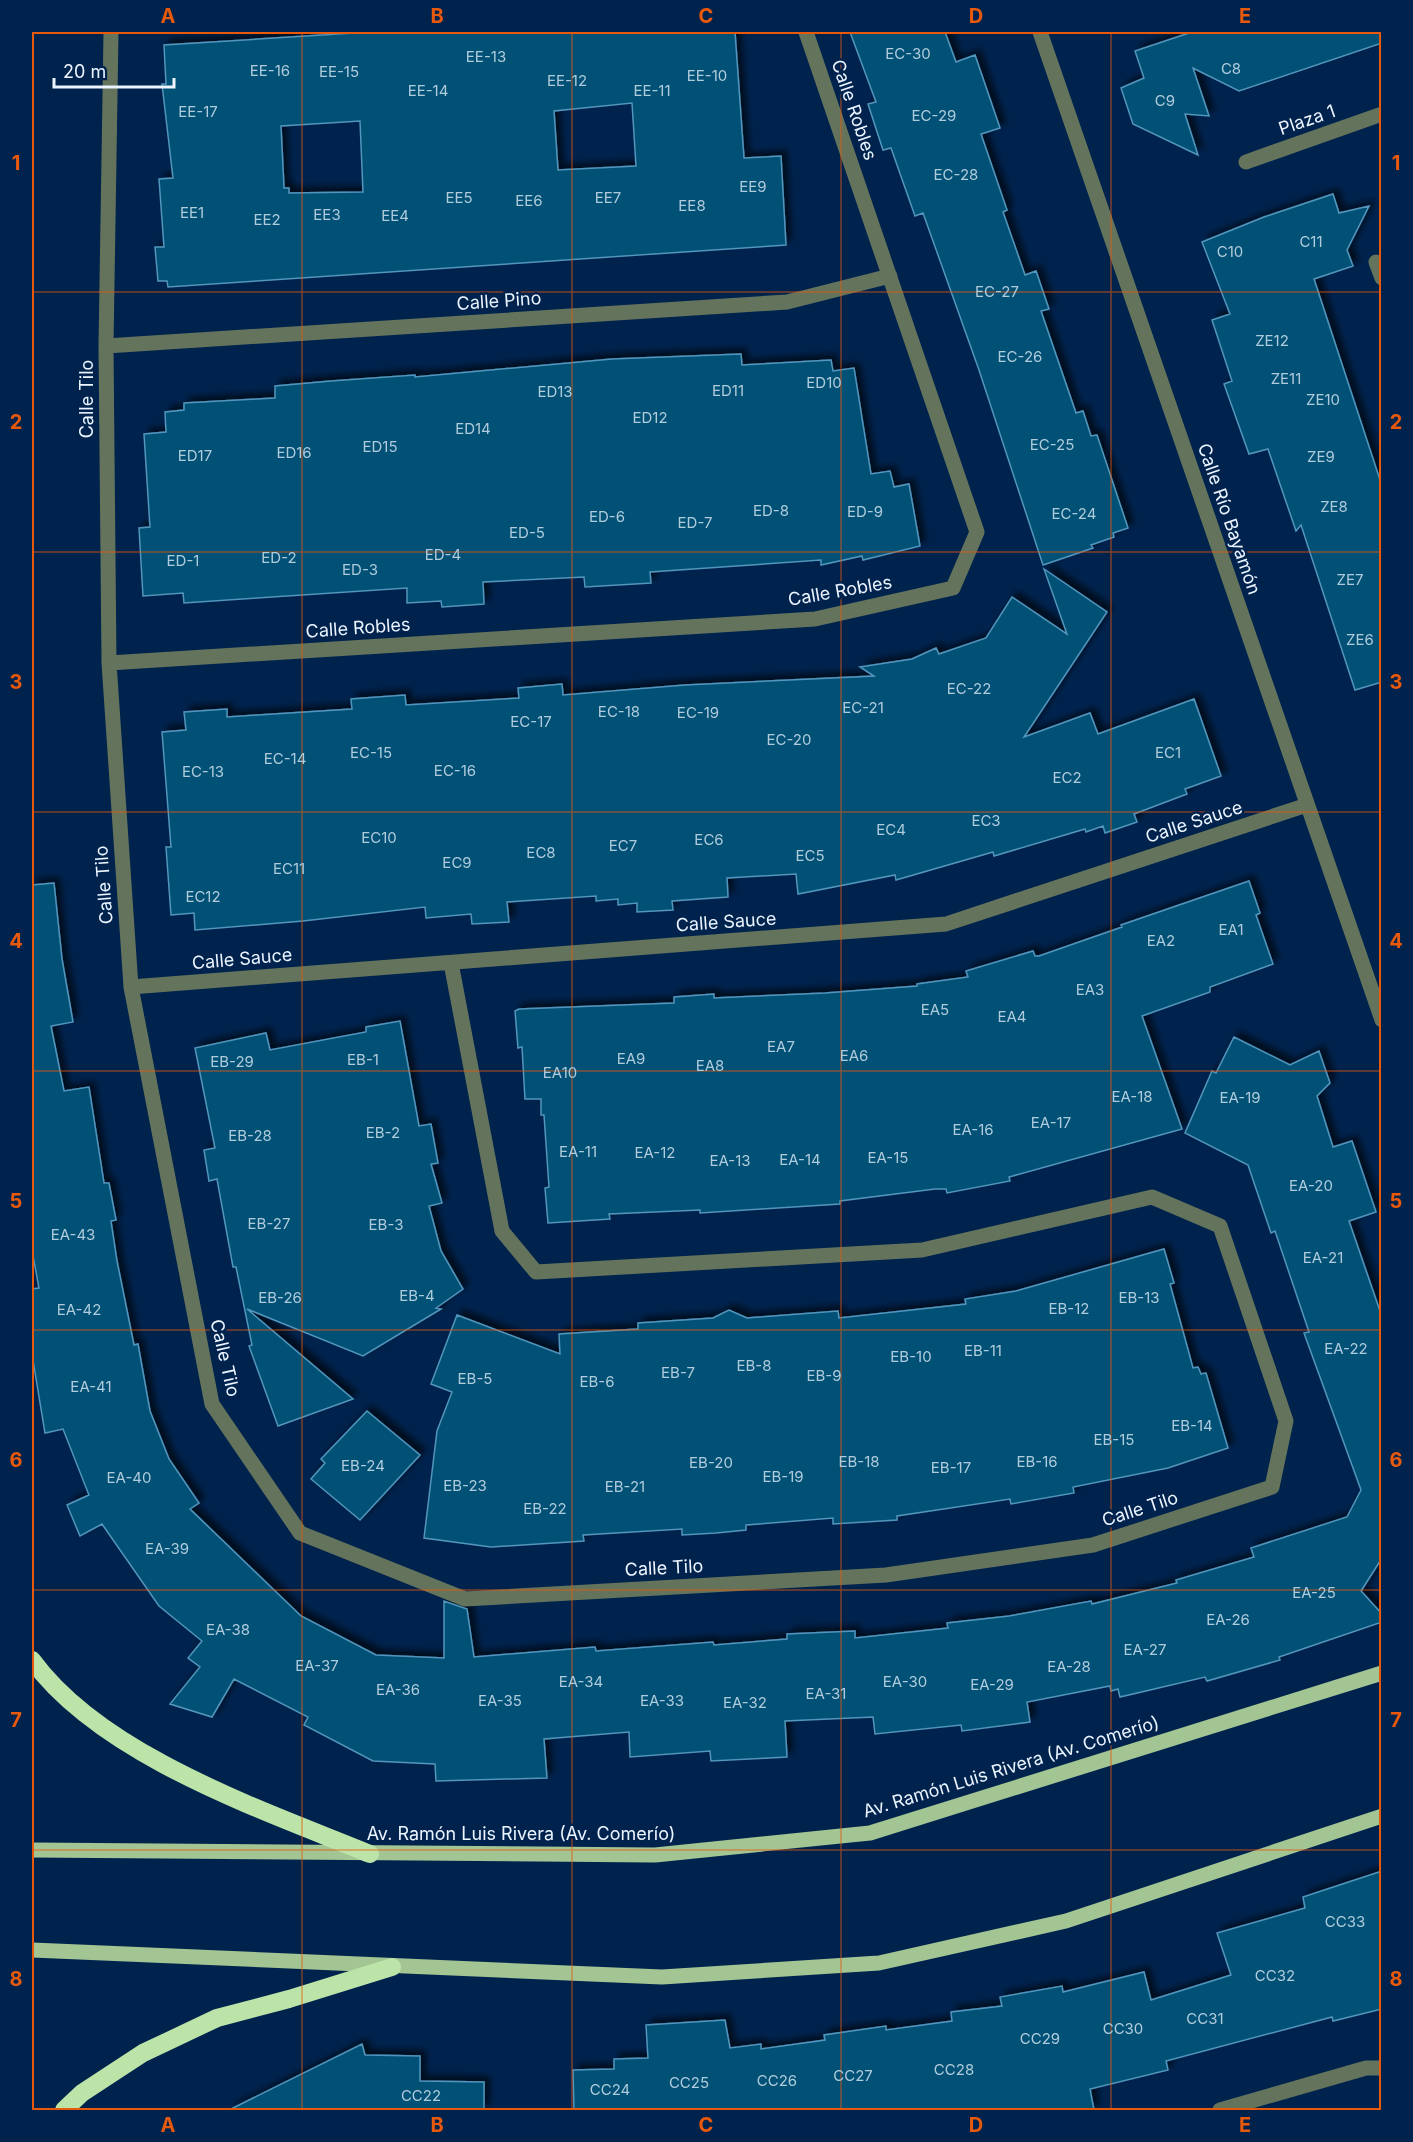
<svg xmlns="http://www.w3.org/2000/svg" width="1413" height="2142" viewBox="0 0 1413 2142" font-family="Inter,sans-serif">
<style>
.building{fill:#005174;stroke:#5295bc;stroke-width:1.5;fill-rule:evenodd;filter:url(#shadow)}
.lines{fill:none;stroke-linecap:round;stroke-linejoin:round}
.street{stroke:#64745c;stroke-width:15}
.primary{stroke:#a3c493;stroke-width:15}
.highway{stroke:#bce4a9;stroke-width:18}
.grid{fill:none;stroke:#e8590c;stroke-width:1.5;stroke-opacity:0.55}
.labels{text-anchor:middle;stroke-width:5;stroke-linejoin:round;paint-order:stroke}
.number-label{font-size:15px;fill:#b0cbdc}
.street-label{font-size:18px;fill:#ebf4ff;stroke:#00234e}
.neatline{fill:none;stroke:#e8590c;stroke-width:2}
.grid-label{font-size:20px;text-anchor:middle;font-weight:bold;fill:#e8590c}
</style>
<defs>
<filter id="shadow"><feDropShadow dx="5.5" dy="-5.5" stdDeviation="3" flood-color="#0009"/></filter>
</defs>
<rect width="100%" height="100%" fill="#00234e"/>
<path class="building" d="M370 32H735L744 158 781 156 786 245 168 287 167 281H158L155 247H164L159 179 173 178 162 84H166L164 45ZM632 103 636 166 558 170 554 111ZM360 121 363 192 289 193V188H284L281 126Z
M850 32H945L956 62 975 55 1000 128 981 134 1007 210 1003 212 1025 275 1036 271 1049 309 1041 311 1076 413 1083 411 1091 436 1097 435 1128 528 1113 533 1114 537 1091 545 1093 548 1043 565 979 370 923 213 915 216 891 148 883 150 868 104 876 102Z
M1192 32H1382V43L1239 91 1193 68 1209 116 1185 114 1198 155 1133 124 1121 88 1144 78 1135 51Z
M1333 194 1339 213 1369 206 1347 250 1353 266 1314 279 1382 486V682L1355 690 1301 525 1296 531 1268 449 1249 454 1224 384 1232 381 1212 320 1230 314 1202 242 1264 217Z
M741 354 742 365 831 360 833 371 854 368 871 474 890 471 894 487 909 484 920 546 863 560 862 556 821 565V560L650 572 651 583 585 587 584 577 483 582 484 604 442 607 441 601 407 603V588L184 603 183 593 143 596 139 528 150 527 144 434 166 432 165 412 184 410V403L275 398V386L331 381 415 375V377L612 359Z
M1044 569 1107 612 1024 737 1090 713 1098 734 1194 699 1221 776 1185 789 1187 794 1134 814 1137 822 1105 833 1103 826 1086 832 1085 829 994 856 993 852 896 880 895 875 798 894 796 874 727 878 728 897 672 901 673 910 637 912V903L618 905V899L596 901V896L507 902 509 922 472 924 471 914 426 918 425 907 303 921 195 930 194 913 171 915 166 847H171L162 732 186 730 184 712 227 709V717L352 709 351 699 405 695 406 705 519 698 518 688 562 684 563 695 685 685 874 676 860 667 912 659 936 648 939 654 986 638 1012 597 1067 634Z
M1249 881 1260 913 1256 915 1273 964 1210 987V992L1142 1016 1182 1129 1009 1177 1010 1181 947 1193 946 1189H935L840 1201V1204L700 1213V1210L609 1214 610 1219 548 1223 545 1188 549 1187 544 1115H541V1099H525L522 1047 518 1048 515 1011 519 1009 674 1003V997L714 994V998L825 993 917 986V984L968 977 966 971 1033 951 1035 956H1039L1122 927 1121 925Z
M54 883 62 959 73 1022 51 1026 64 1091 89 1087 104 1183H109L116 1220 111 1221 117 1261 134 1345 138 1344 150 1411 169 1459 199 1503 190 1509 301 1616 376 1655 444 1658V1601L467 1609 474 1657 595 1647 596 1651 713 1642 714 1645 787 1639V1634L855 1631V1638L948 1628 947 1623 1009 1616 1091 1601 1092 1604 1177 1583 1176 1580 1254 1557 1251 1548 1347 1517 1361 1490 1304 1333 1309 1332 1275 1231 1271 1233 1248 1165 1185 1133 1212 1071 1216 1073 1234 1037 1290 1065 1319 1051 1330 1083 1317 1096 1333 1147 1352 1141 1376 1212 1349 1221 1382 1317V1558L1361 1591 1382 1614V1622L1279 1657 1280 1660 1207 1681 1205 1677 1120 1697 1118 1689 1111 1691 1110 1686 1027 1702 1030 1722 962 1731 961 1725 875 1734 873 1717 785 1721 787 1757 711 1761 710 1751 630 1757 629 1732 544 1739 547 1778 436 1781 435 1764 373 1761 304 1725 308 1717 234 1679 212 1717 170 1704 200 1667 188 1658 202 1641 159 1606 102 1524 80 1536 67 1505 89 1495 63 1429 45 1433 32 1354V1289L39 1288 32 1250V885Z
M400 1021 419 1126 431 1124 438 1163 431 1164 442 1203 429 1206 441 1251 463 1289 436 1308 441 1309 363 1356 247 1309 353 1399 278 1426 249 1346 252 1345 236 1267H233L217 1179 209 1181 204 1150 215 1148 195 1048 266 1033 270 1050 366 1032V1027Z
M1164 1249 1174 1283 1170 1284 1193 1368 1198 1367 1201 1374 1206 1373 1228 1448 1168 1468 1073 1487 1074 1493 1011 1504 1010 1499 897 1516V1520L833 1524V1518L746 1525V1530L716 1533 682 1535V1529L583 1535 584 1541 491 1547 424 1538 437 1431 452 1392 431 1384 457 1315 560 1354 559 1334 638 1329V1323L713 1318 729 1310 747 1318 838 1311 839 1318 966 1304 965 1299 1016 1291Z
M367 1411 420 1455 360 1520 311 1479 325 1463 321 1459Z
M1382 1871V2009L1333 2021 1332 2017 1166 2061 1168 2070 1090 2089 1094 2110H574L573 2070 614 2069V2059L648 2058 646 2025 725 2020 730 2048 761 2044V2049L825 2040 824 2035 886 2026V2030L952 2021 951 2012 1002 2006 1000 1997 1062 1986 1063 1992 1144 1972 1151 2000 1231 1975 1217 1933 1305 1908 1303 1897Z
M362 2044 365 2055 420 2056V2081L484 2082V2110H229Z"/>
<g class="lines">
<path class="street" d="M111 32 106 346 109 663 131 987 212 1404 300 1533 465 1599 886 1575 1093 1545 1272 1487 1286 1421 1220 1226 1152 1197 922 1250 536 1272 502 1231 451 963
M1040 32 1382 1020
M1246 162 1382 114
M1376 262 1382 278
M106 346 787 302 890 276
M109 663 815 619 953 588 977 532 806 32
M131 987 946 924 1307 805
M1220 2110 1366 2068H1382"/>
<path class="primary" d="M32 1850 655 1855 870 1833 1382 1673
M32 1950 662 1977 879 1963 1066 1921 1382 1816"/>
<path class="highway" d="M32 1660C102 1756 263 1810 370 1854
M64 2110 82 2093 143 2053 217 2018 289 1999 392 1967"/>
</g>
<path class="grid" d="M302 32V2110M572 32V2110M841 32V2110M1111 32V2110M32 292H1382M32 552H1382M32 812H1382M32 1071H1382M32 1330H1382M32 1590H1382M32 1850H1382"/>
<g class="labels">
<g class="number-label">
<text x="908" y="59">EC-30</text>
<text x="486" y="62">EE-13</text>
<text x="1231" y="74">C8</text>
<text x="270" y="76">EE-16</text>
<text x="339" y="77">EE-15</text>
<text x="707" y="81">EE-10</text>
<text x="567" y="86">EE-12</text>
<text x="428" y="96">EE-14</text>
<text x="652" y="96">EE-11</text>
<text x="1165" y="106">C9</text>
<text x="198" y="117">EE-17</text>
<text x="934" y="121">EC-29</text>
<text x="956" y="180">EC-28</text>
<text x="753" y="192">EE9</text>
<text x="459" y="203">EE5</text>
<text x="608" y="203">EE7</text>
<text x="529" y="206">EE6</text>
<text x="692" y="211">EE8</text>
<text x="192" y="218">EE1</text>
<text x="327" y="220">EE3</text>
<text x="395" y="221">EE4</text>
<text x="267" y="225">EE2</text>
<text x="1311" y="247">C11</text>
<text x="1230" y="257">C10</text>
<text x="997" y="297">EC-27</text>
<text x="1272" y="346">ZE12</text>
<text x="1020" y="362">EC-26</text>
<text x="1286" y="384">ZE11</text>
<text x="824" y="388">ED10</text>
<text x="728" y="396">ED11</text>
<text x="555" y="397">ED13</text>
<text x="1323" y="405">ZE10</text>
<text x="650" y="423">ED12</text>
<text x="473" y="434">ED14</text>
<text x="1052" y="450">EC-25</text>
<text x="380" y="452">ED15</text>
<text x="294" y="458">ED16</text>
<text x="195" y="461">ED17</text>
<text x="1321" y="462">ZE9</text>
<text x="1334" y="512">ZE8</text>
<text x="771" y="516">ED-8</text>
<text x="865" y="517">ED-9</text>
<text x="1074" y="519">EC-24</text>
<text x="607" y="522">ED-6</text>
<text x="695" y="528">ED-7</text>
<text x="527" y="538">ED-5</text>
<text x="443" y="560">ED-4</text>
<text x="279" y="563">ED-2</text>
<text x="183" y="566">ED-1</text>
<text x="360" y="575">ED-3</text>
<text x="1350" y="585">ZE7</text>
<text x="1360" y="645">ZE6</text>
<text x="969" y="694">EC-22</text>
<text x="863" y="713">EC-21</text>
<text x="619" y="717">EC-18</text>
<text x="698" y="718">EC-19</text>
<text x="531" y="727">EC-17</text>
<text x="789" y="745">EC-20</text>
<text x="371" y="758">EC-15</text>
<text x="1168" y="758">EC1</text>
<text x="285" y="764">EC-14</text>
<text x="455" y="776">EC-16</text>
<text x="203" y="777">EC-13</text>
<text x="1067" y="783">EC2</text>
<text x="986" y="826">EC3</text>
<text x="891" y="835">EC4</text>
<text x="379" y="843">EC10</text>
<text x="709" y="845">EC6</text>
<text x="623" y="851">EC7</text>
<text x="541" y="858">EC8</text>
<text x="810" y="861">EC5</text>
<text x="457" y="868">EC9</text>
<text x="289" y="874">EC11</text>
<text x="203" y="902">EC12</text>
<text x="1231" y="935">EA1</text>
<text x="1161" y="946">EA2</text>
<text x="1090" y="995">EA3</text>
<text x="935" y="1015">EA5</text>
<text x="1012" y="1022">EA4</text>
<text x="781" y="1052">EA7</text>
<text x="854" y="1061">EA6</text>
<text x="631" y="1064">EA9</text>
<text x="363" y="1065">EB-1</text>
<text x="232" y="1067">EB-29</text>
<text x="710" y="1071">EA8</text>
<text x="560" y="1078">EA10</text>
<text x="1132" y="1102">EA-18</text>
<text x="1240" y="1103">EA-19</text>
<text x="1051" y="1128">EA-17</text>
<text x="973" y="1135">EA-16</text>
<text x="383" y="1138">EB-2</text>
<text x="250" y="1141">EB-28</text>
<text x="578" y="1157">EA-11</text>
<text x="655" y="1158">EA-12</text>
<text x="888" y="1163">EA-15</text>
<text x="800" y="1165">EA-14</text>
<text x="730" y="1166">EA-13</text>
<text x="1311" y="1191">EA-20</text>
<text x="269" y="1229">EB-27</text>
<text x="386" y="1230">EB-3</text>
<text x="73" y="1240">EA-43</text>
<text x="1323" y="1263">EA-21</text>
<text x="417" y="1301">EB-4</text>
<text x="280" y="1303">EB-26</text>
<text x="1139" y="1303">EB-13</text>
<text x="1069" y="1314">EB-12</text>
<text x="79" y="1315">EA-42</text>
<text x="1346" y="1354">EA-22</text>
<text x="983" y="1356">EB-11</text>
<text x="911" y="1362">EB-10</text>
<text x="754" y="1371">EB-8</text>
<text x="678" y="1378">EB-7</text>
<text x="824" y="1381">EB-9</text>
<text x="475" y="1384">EB-5</text>
<text x="597" y="1387">EB-6</text>
<text x="91" y="1392">EA-41</text>
<text x="1192" y="1431">EB-14</text>
<text x="1114" y="1445">EB-15</text>
<text x="859" y="1467">EB-18</text>
<text x="1037" y="1467">EB-16</text>
<text x="711" y="1468">EB-20</text>
<text x="363" y="1471">EB-24</text>
<text x="951" y="1473">EB-17</text>
<text x="783" y="1482">EB-19</text>
<text x="129" y="1483">EA-40</text>
<text x="465" y="1491">EB-23</text>
<text x="625" y="1492">EB-21</text>
<text x="545" y="1514">EB-22</text>
<text x="167" y="1554">EA-39</text>
<text x="1314" y="1598">EA-25</text>
<text x="1228" y="1625">EA-26</text>
<text x="228" y="1635">EA-38</text>
<text x="1145" y="1655">EA-27</text>
<text x="317" y="1671">EA-37</text>
<text x="1069" y="1672">EA-28</text>
<text x="581" y="1687">EA-34</text>
<text x="905" y="1687">EA-30</text>
<text x="992" y="1690">EA-29</text>
<text x="398" y="1695">EA-36</text>
<text x="826" y="1699">EA-31</text>
<text x="500" y="1706">EA-35</text>
<text x="662" y="1706">EA-33</text>
<text x="745" y="1708">EA-32</text>
<text x="1345" y="1927">CC33</text>
<text x="1275" y="1981">CC32</text>
<text x="1205" y="2024">CC31</text>
<text x="1123" y="2034">CC30</text>
<text x="1040" y="2044">CC29</text>
<text x="954" y="2075">CC28</text>
<text x="853" y="2081">CC27</text>
<text x="777" y="2086">CC26</text>
<text x="689" y="2088">CC25</text>
<text x="610" y="2095">CC24</text>
<text x="421" y="2101">CC22</text>
</g>
<g class="street-label">
<text transform="translate(854 110) rotate(71)" y="6">Calle Robles</text>
<text transform="translate(1307 120) rotate(-19)" y="6">Plaza 1</text>
<text transform="translate(499 301) rotate(-4)" y="6">Calle Pino</text>
<text transform="translate(87 399) rotate(-90)" y="6">Calle Tilo</text>
<text transform="translate(1229 519) rotate(71)" y="6">Calle Río Bayamón</text>
<text transform="translate(840 591) rotate(-10)" y="6">Calle Robles</text>
<text transform="translate(358 628) rotate(-4)" y="6">Calle Robles</text>
<text transform="translate(1194 822) rotate(-18)" y="6">Calle Sauce</text>
<text transform="translate(104 885) rotate(-94)" y="6">Calle Tilo</text>
<text transform="translate(726 922) rotate(-4)" y="6">Calle Sauce</text>
<text transform="translate(242 959) rotate(-5)" y="6">Calle Sauce</text>
<text transform="translate(225 1358) rotate(77)" y="6">Calle Tilo</text>
<text transform="translate(1140 1509) rotate(-18)" y="6">Calle Tilo</text>
<text transform="translate(664 1568) rotate(-3)" y="6">Calle Tilo</text>
<text transform="translate(1011 1767) rotate(-17)" y="6">Av. Ramón Luis Rivera (Av. Comerío)</text>
<text x="521" y="1840">Av. Ramón Luis Rivera (Av. Comerío)</text>
</g>
</g>
<rect width="1413" height="2142" fill="none" stroke="#00234e" stroke-width="66"/>
<path d="M54 78v9h120v-9" fill="none" stroke="#ebf4ff" stroke-width="3"/>
<text x="63" y="78" font-size="18" fill="#ebf4ff" stroke="#00234e" stroke-width="4.5" paint-order="stroke">20 m</text>
<rect x="33" y="33" width="1347" height="2076" class="neatline"/>
<g class="grid-label">
<text x="168" y="23">A</text>
<text x="437" y="23">B</text>
<text x="706" y="23">C</text>
<text x="976" y="23">D</text>
<text x="1245" y="23">E</text>
<text x="16" y="170">1</text>
<text x="1396" y="170">1</text>
<text x="16" y="429">2</text>
<text x="1396" y="429">2</text>
<text x="16" y="689">3</text>
<text x="1396" y="689">3</text>
<text x="16" y="948">4</text>
<text x="1396" y="948">4</text>
<text x="16" y="1208">5</text>
<text x="1396" y="1208">5</text>
<text x="16" y="1467">6</text>
<text x="1396" y="1467">6</text>
<text x="16" y="1727">7</text>
<text x="1396" y="1727">7</text>
<text x="16" y="1986">8</text>
<text x="1396" y="1986">8</text>
<text x="168" y="2132">A</text>
<text x="437" y="2132">B</text>
<text x="706" y="2132">C</text>
<text x="976" y="2132">D</text>
<text x="1245" y="2132">E</text>
</g>
</svg>
